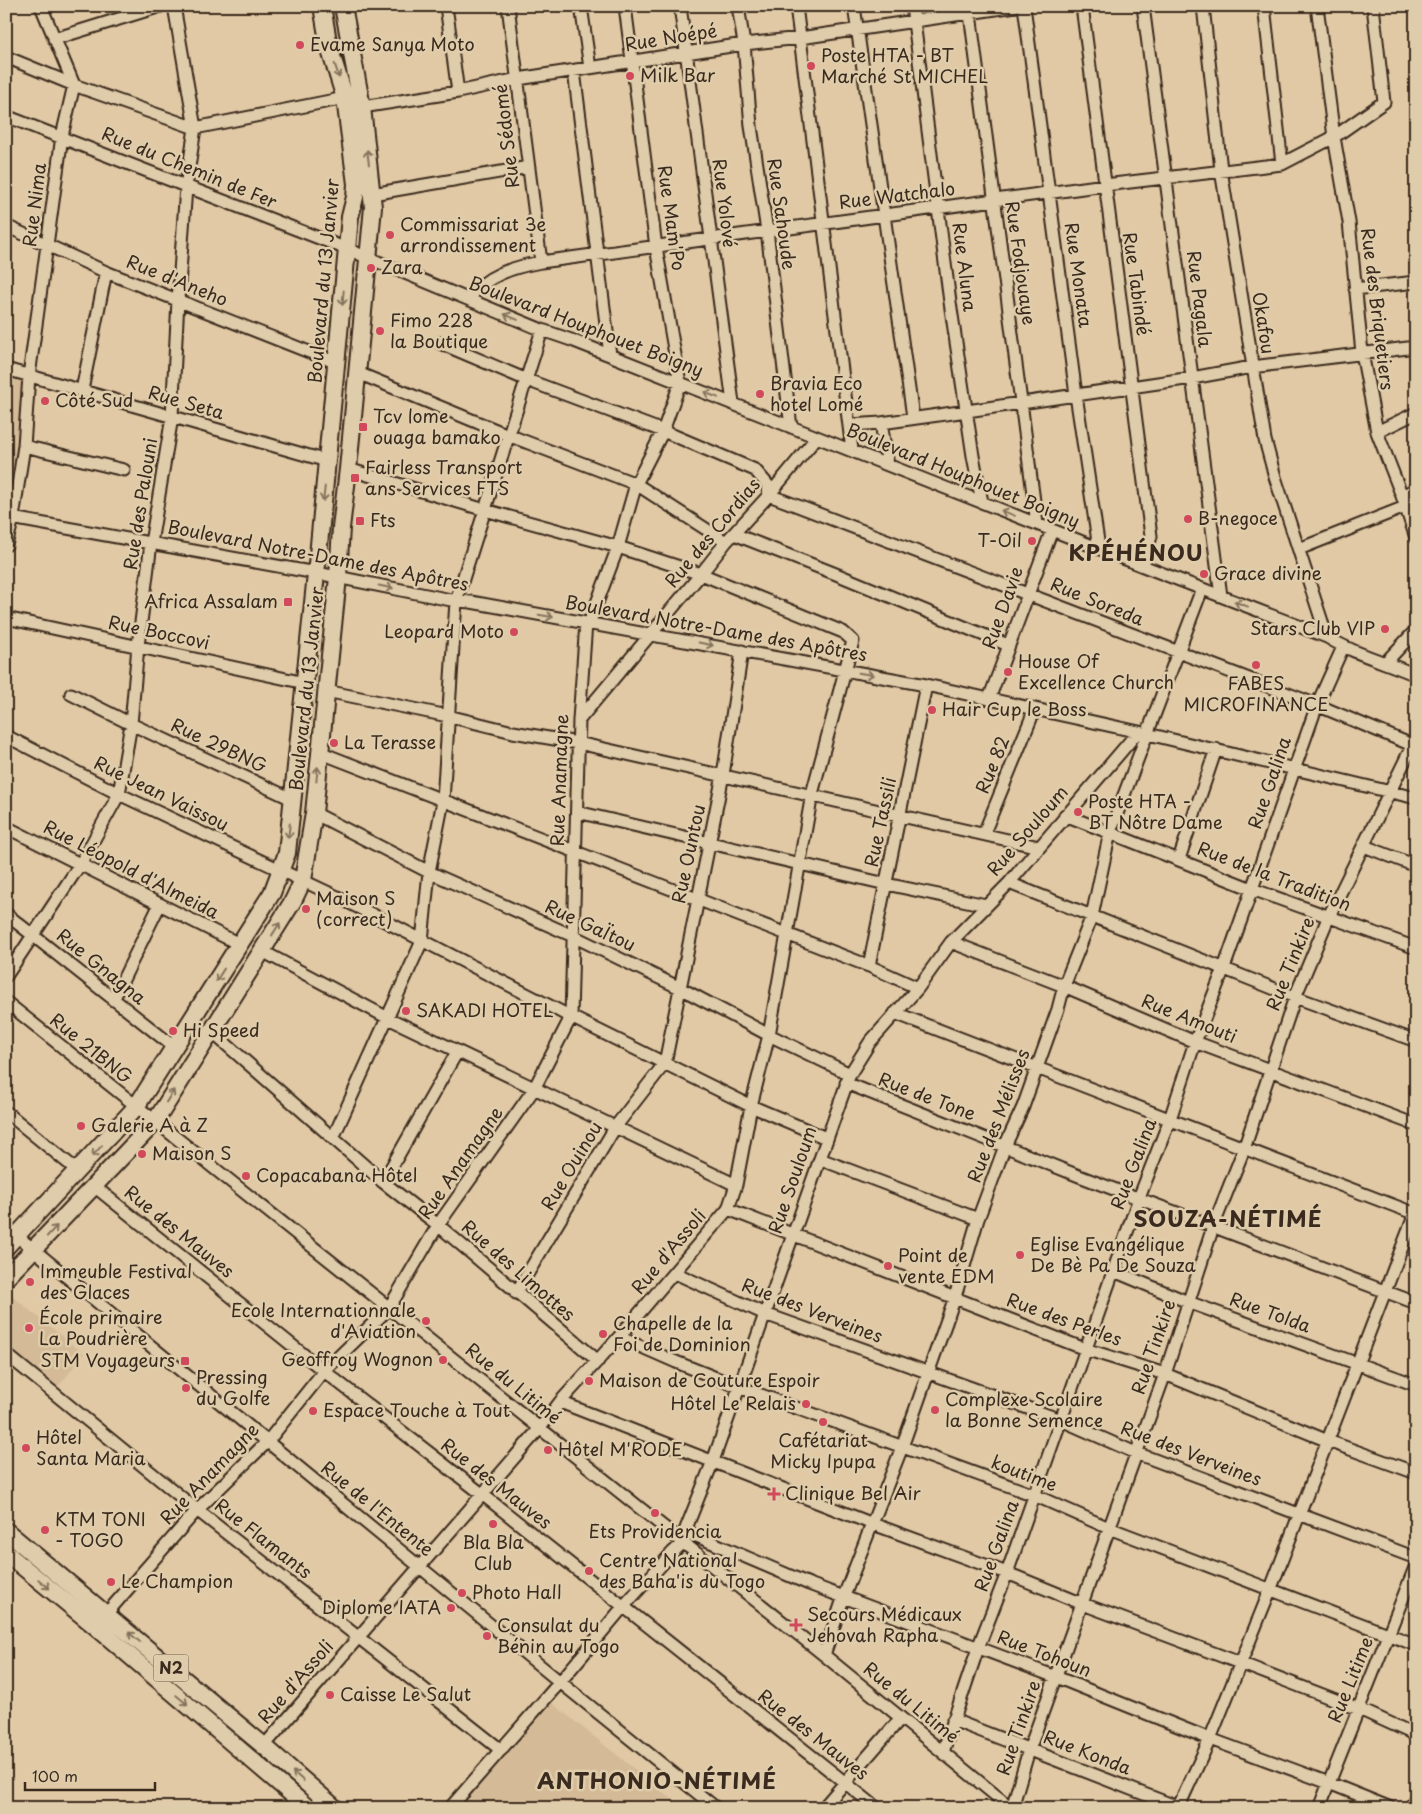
<svg xmlns="http://www.w3.org/2000/svg" width="1422" height="1814" viewBox="0 0 1422 1814" font-family="'Playpen Sans',sans-serif">
<style>
.built{fill:#d4ba97}
.lines{fill:none;stroke-linecap:round;stroke-linejoin:round}
.minor-casing{stroke:#3b2a1e;stroke-width:15}
.highway-casing{stroke:#3b2a1e;stroke-width:20}
.minor{stroke:#dfccaa;stroke-width:11}
.highway{stroke:#dfccaa;stroke-width:16}
.oneway{stroke:#85735d}
.poi-dot{fill:#d1495b;stroke:#dfccaa;stroke-width:2}
.labels{text-anchor:middle;stroke-width:5;stroke-linejoin:round;paint-order:stroke}
.shield{fill:#dfccaa;stroke:#6c5b48;stroke-width:1}
.shield-label{font-size:16px;font-weight:bold;fill:#3b2a1e}
.street-label{font-size:18px;fill:#3b2a1e;stroke:#dfccaa}
.poi-label{font-size:18px;fill:#3b2a1e;stroke:#dfccaa;text-anchor:start}
.district-label{font-size:22px;font-weight:bold;letter-spacing:1px;fill:#3b2a1e;stroke:#dfccaa}
</style>
<rect width="100%" height="100%" fill="#e1c9a5"/>
<filter id="ink" filterUnits="userSpaceOnUse"><feTurbulence type="fractalNoise" baseFrequency=".02" numOctaves="2"/><feDisplacementMap in="SourceGraphic" scale="10" xChannelSelector="R" yChannelSelector="G"/><feConvolveMatrix kernelMatrix="1 2 1 2 8 2 1 2 1" color-interpolation-filters="sRGB"/></filter>
<g filter="url(#ink)">
<path class="built" d="M6 376 25 381 10 511 6 510Z
M8 1293 84 1354 58 1387 6 1346V1295Z
M547 1699 683 1808H455Z"/>
<g class="lines">
<g class="minor-casing">
<path id="minor" d="M446 6 458 92
M508 6 541 262
M581 6 590 68
M680 6 733 403
M738 6 744 44 751 126 767 231 791 427
M796 6 852 450
M854 6 913 417
M912 6 950 302 973 456 982 502
M969 6 1037 524
M1024 6 1076 395 1099 548
M1082 6 1151 536 1143 566
M1143 6 1221 596
M1203 6 1221 170 1265 440 1275 477 1327 637
M1264 6 1282 164
M1317 6 1334 137 1349 222 1362 353 1377 432 1402 496 1416 538
M54 39 161 6
M6 57 74 85 195 128 345 98
M574 71 610 355
M362 107 458 92 518 79 744 44 800 38 1016 6
M6 116 347 249 542 330 574 341 1143 566 1327 637C1354 654 1386 662 1416 675
M372 194 529 167
M6 226 106 272 337 363
M1355 289 1416 282
M469 299C485 275 514 267 541 262L1105 185 1282 164 1334 137 1384 102 1373 6
M440 343 527 380 663 431 755 470 767 484 769 495 1317 705 1412 745
M6 369 327 461
M358 373 508 435 636 484 726 542
M82 390 106 272
M881 423 888 465
M850 425 881 423 967 411 1192 378 1252 367 1416 347
M1377 432 1416 413
M24 446 124 470
M1402 496 1416 489
M6 517 327 575 456 601 471 602 926 685 1148 734 1416 798
M734 534 836 574 1008 645
M6 545 13 518 24 446 29 376 62 136 74 85 41 6
M1299 549 1405 507
M6 618 305 683
M589 624 618 547 636 484 663 431 680 383 656 247 625 6
M1386 662 1416 630
M326 691 448 716 513 732 578 743 1039 847
M71 694 131 724 292 799
M989 699 1052 530
M579 720 701 574 726 542 769 495 817 437
M6 736 119 794 346 901 571 1017 751 1106 826 1138
M319 752 869 966 918 988
M577 812 886 884 986 905
M314 813 429 872 573 936 680 988 769 1035 850 1074
M1065 815 1252 889 1416 948
M6 827 239 944
M984 833 1035 709
M1364 846 1416 866
M1179 859 1216 749
M1009 883 1295 997 1416 1041
M6 914 174 1047
M951 942 1064 986 1195 1042 1416 1125
M262 951 388 1018 736 1185
M869 966 926 685
M6 976 81 863 119 794 131 724 138 646 151 543 172 417 178 300 186 187 195 128 174 6
M113 1000 160 904
M6 1002 824 1655 1011 1808
M895 1013C1069 1080 1242 1148 1416 1214
M211 1031 383 1182 438 1225 598 1361
M846 1083 1079 1176 1416 1303
M6 1112 78 1171
M333 1138 422 941 429 872 443 801 456 601 542 330
M820 1159 978 1219
M383 1182 457 1052
M94 1186 324 1371 482 1494 877 1808
M728 1209 1085 1349 1165 1374 1328 1441 1416 1473
M6 1227 560 1682 716 1808
M1114 1271 1188 1302 1416 1385
M675 1273 765 1314 1061 1420 1136 1453 1416 1558
M516 1293 616 1126 665 1063 723 775 742 651
M619 1337 676 1362 739 1387 1034 1495 1109 1528 1416 1645
M6 1354 197 1510 501 1750
M560 1402 873 1524 1007 1573 1083 1604 1240 1663 1359 1709 1416 1735
M685 1531 809 1584 1056 1677 1210 1739 1329 1783 1391 1808
M106 1614 197 1510 268 1441 324 1371 389 1308 438 1225 534 1089 571 1017 579 720 586 623
M824 1655 844 1596 902 1447 955 1297 978 1219 1005 1146 1023 1107 1058 1009 1064 986 1092 916 1110 832 1202 589
M953 1720 1180 1808
M264 1746 540 1428 560 1402 619 1337 728 1209 736 1185 751 1106 769 1035 812 794 853 641 843 632 701 574 618 547 485 510 348 469
M943 1752 978 1648 1007 1573 1139 1198 1170 1119 1195 1042 1224 968 1317 705 1343 647
M450 1808 560 1682 623 1607 673 1552 683 1543 685 1531 713 1461 850 1074 870 1042 918 988 951 942 1009 883 1137 733
M823 1808 901 1718
M1012 1808 1029 1750 1165 1374 1213 1227 1244 1149 1295 997 1329 916 1416 738
M1178 1808 1210 1739 1271 1588 1416 1211
M1319 1808 1416 1565
M1411 1808 1416 1796"/>
</g>
<g class="highway-casing">
<path id="highway" d="M6 1247 136 1107 272 893 287 853 319 545 350 217 355 197 356 184 345 98 329 47 322 6
M6 1278 155 1122 293 901 303 880 314 813 338 577 341 528 348 469 373 207 362 107 343 6
M6 1531 264 1746 335 1808
M6 1553 94 1625 308 1808"/>
</g>
<use href="#minor" class="minor"/>
<use href="#highway" class="highway"/>
</g>
<defs><path id="oneway-shaft" d="M-6 0H5M1.5-3L5.5 0L1.5 3" fill="none" stroke-width="1.6" stroke-linecap="round" stroke-linejoin="round" transform="scale(1.25)"/></defs>
<g class="oneway">
<use href="#oneway-shaft" transform="translate(337 71) rotate(72)"/>
<use href="#oneway-shaft" transform="translate(368 157) rotate(-97)"/>
<use href="#oneway-shaft" transform="translate(343 298) rotate(95)"/>
<use href="#oneway-shaft" transform="translate(511 317) rotate(-157)"/>
<use href="#oneway-shaft" transform="translate(711 395) rotate(-159)"/>
<use href="#oneway-shaft" transform="translate(324 494) rotate(96)"/>
<use href="#oneway-shaft" transform="translate(1008 513) rotate(-158)"/>
<use href="#oneway-shaft" transform="translate(386 587) rotate(12)"/>
<use href="#oneway-shaft" transform="translate(1241 604) rotate(-159)"/>
<use href="#oneway-shaft" transform="translate(546 616) rotate(10)"/>
<use href="#oneway-shaft" transform="translate(706 644) rotate(11)"/>
<use href="#oneway-shaft" transform="translate(866 674) rotate(10)"/>
<use href="#oneway-shaft" transform="translate(317 774) rotate(-85)"/>
<use href="#oneway-shaft" transform="translate(289 831) rotate(96)"/>
<use href="#oneway-shaft" transform="translate(276 929) rotate(-58)"/>
<use href="#oneway-shaft" transform="translate(220 975) rotate(122)"/>
<use href="#oneway-shaft" transform="translate(170 1096) rotate(-58)"/>
<use href="#oneway-shaft" transform="translate(97 1151) rotate(132)"/>
<use href="#oneway-shaft" transform="translate(52 1231) rotate(-47)"/>
<use href="#oneway-shaft" transform="translate(44 1584) rotate(40)"/>
<use href="#oneway-shaft" transform="translate(134 1637) rotate(-140)"/>
<use href="#oneway-shaft" transform="translate(182 1700) rotate(40)"/>
<use href="#oneway-shaft" transform="translate(298 1776) rotate(-139)"/>
</g>
</g>
<g class="poi-dot">
<circle cx="300" cy="45" r="5"/>
<circle cx="811" cy="66" r="5"/>
<circle cx="630" cy="76" r="5"/>
<circle cx="390" cy="235" r="5"/>
<circle cx="371" cy="268" r="5"/>
<circle cx="380" cy="331" r="5"/>
<circle cx="760" cy="394" r="5"/>
<circle cx="45" cy="401" r="5"/>
<rect x="358" y="422" width="10" height="10" rx="2.5"/>
<rect x="350" y="473" width="10" height="10" rx="2.5"/>
<circle cx="1188" cy="519" r="5"/>
<rect x="355" y="516" width="10" height="10" rx="2.5"/>
<circle cx="1032" cy="541" r="5"/>
<circle cx="1204" cy="574" r="5"/>
<rect x="283" y="597" width="10" height="10" rx="2.5"/>
<circle cx="1385" cy="629" r="5"/>
<circle cx="514" cy="632" r="5"/>
<circle cx="1256" cy="665" r="5"/>
<circle cx="1008" cy="672" r="5"/>
<circle cx="932" cy="710" r="5"/>
<circle cx="334" cy="743" r="5"/>
<circle cx="1078" cy="812" r="5"/>
<circle cx="306" cy="909" r="5"/>
<circle cx="406" cy="1011" r="5"/>
<circle cx="173" cy="1031" r="5"/>
<circle cx="81" cy="1126" r="5"/>
<circle cx="142" cy="1154" r="5"/>
<circle cx="246" cy="1176" r="5"/>
<circle cx="1020" cy="1255" r="5"/>
<circle cx="888" cy="1266" r="5"/>
<circle cx="30" cy="1282" r="5"/>
<circle cx="426" cy="1321" r="5"/>
<circle cx="29" cy="1328" r="5"/>
<circle cx="603" cy="1334" r="5"/>
<circle cx="443" cy="1360" r="5"/>
<rect x="180" y="1356" width="10" height="10" rx="2.5"/>
<circle cx="589" cy="1381" r="5"/>
<circle cx="186" cy="1388" r="5"/>
<circle cx="806" cy="1404" r="5"/>
<circle cx="935" cy="1410" r="5"/>
<circle cx="313" cy="1411" r="5"/>
<circle cx="823" cy="1422" r="5"/>
<circle cx="26" cy="1448" r="5"/>
<circle cx="548" cy="1450" r="5"/>
<path d="M771.5 1486.5h5v5h5v5h-5v5h-5v-5h-5v-5h5z"/>
<circle cx="655" cy="1513" r="5"/>
<circle cx="493" cy="1524" r="5"/>
<circle cx="45" cy="1530" r="5"/>
<circle cx="589" cy="1571" r="5"/>
<circle cx="111" cy="1582" r="5"/>
<circle cx="462" cy="1593" r="5"/>
<circle cx="451" cy="1608" r="5"/>
<path d="M793.5 1617.5h5v5h5v5h-5v5h-5v-5h-5v-5h5z"/>
<circle cx="487" cy="1636" r="5"/>
<circle cx="330" cy="1695" r="5"/>
</g>
<g class="labels">
<rect class="shield" x="153.5" y="1654.5" width="35" height="27" rx="4"/>
<g class="shield-label">
<text x="171" y="1674">N2</text>
</g>
<g class="street-label">
<text transform="translate(671 38) rotate(-9)" y="6">Rue Noépé</text>
<text transform="translate(507 136) rotate(-97)" y="6">Rue Sédomé</text>
<text transform="translate(189 168) rotate(22)" y="6">Rue du Chemin de Fer</text>
<text transform="translate(897 196) rotate(-7)" y="6">Rue Watchalo</text>
<text transform="translate(724 203) rotate(83)" y="6">Rue Yolové</text>
<text transform="translate(35 205) rotate(-83)" y="6">Rue Nima</text>
<text transform="translate(781 214) rotate(82)" y="6">Rue Sahoude</text>
<text transform="translate(671 218) rotate(82)" y="6">Rue Mam'Po</text>
<text transform="translate(1020 263) rotate(82)" y="6">Rue Fodjouaye</text>
<text transform="translate(964 267) rotate(83)" y="6">Rue Aluna</text>
<text transform="translate(1078 275) rotate(82)" y="6">Rue Monata</text>
<text transform="translate(177 281) rotate(22)" y="6">Rue d'Aneho</text>
<text transform="translate(324 281) rotate(-85)" y="6">Boulevard du 13 Janvier</text>
<text transform="translate(1136 284) rotate(82)" y="6">Rue Tabindé</text>
<text transform="translate(1199 299) rotate(83)" y="6">Rue Pagala</text>
<text transform="translate(1377 309) rotate(83)" y="6">Rue des Briquetiers</text>
<text transform="translate(1263 323) rotate(81)" y="6">Okafou</text>
<text transform="translate(586 327) rotate(21)" y="6">Boulevard Houphouet Boigny</text>
<text transform="translate(186 403) rotate(16)" y="6">Rue Seta</text>
<text transform="translate(963 476) rotate(22)" y="6">Boulevard Houphouet Boigny</text>
<text transform="translate(141 504) rotate(-81)" y="6">Rue des Palouni</text>
<text transform="translate(713 533) rotate(-50)" y="6">Rue des Cordias</text>
<text transform="translate(318 556) rotate(11)" y="6">Boulevard Notre-Dame des Apôtres</text>
<text transform="translate(1097 602) rotate(22)" y="6">Rue Soreda</text>
<text transform="translate(1003 608) rotate(-70)" y="6">Rue Davie</text>
<text transform="translate(716 629) rotate(10)" y="6">Boulevard Notre-Dame des Apôtres</text>
<text transform="translate(159 633) rotate(12)" y="6">Rue Boccovi</text>
<text transform="translate(307 689) rotate(-84)" y="6">Boulevard du 13 Janvier</text>
<text transform="translate(219 746) rotate(25)" y="6">Rue 29BNG</text>
<text transform="translate(993 765) rotate(-68)" y="6">Rue 82</text>
<text transform="translate(560 780) rotate(-88)" y="6">Rue Anamagne</text>
<text transform="translate(1270 783) rotate(-71)" y="6">Rue Galina</text>
<text transform="translate(161 794) rotate(26)" y="6">Rue Jean Vaissou</text>
<text transform="translate(881 822) rotate(-78)" y="6">Rue Tassili</text>
<text transform="translate(1028 831) rotate(-49)" y="6">Rue Souloum</text>
<text transform="translate(689 854) rotate(-78)" y="6">Rue Ountou</text>
<text transform="translate(131 870) rotate(27)" y="6">Rue Léopold d'Almeida</text>
<text transform="translate(1274 877) rotate(21)" y="6">Rue de la Tradition</text>
<text transform="translate(590 926) rotate(25)" y="6">Rue GaÏtou</text>
<text transform="translate(1291 964) rotate(-68)" y="6">Rue Tinkire</text>
<text transform="translate(101 967) rotate(39)" y="6">Rue Gnagna</text>
<text transform="translate(1189 1019) rotate(22)" y="6">Rue Amouti</text>
<text transform="translate(91 1049) rotate(39)" y="6">Rue 21BNG</text>
<text transform="translate(927 1097) rotate(21)" y="6">Rue de Tone</text>
<text transform="translate(999 1116) rotate(-69)" y="6">Rue des Mélisses</text>
<text transform="translate(461 1163) rotate(-55)" y="6">Rue Anamagne</text>
<text transform="translate(1134 1164) rotate(-69)" y="6">Rue Galina</text>
<text transform="translate(572 1166) rotate(-59)" y="6">Rue Ouinou</text>
<text transform="translate(793 1180) rotate(-71)" y="6">Rue Souloum</text>
<text transform="translate(179 1232) rotate(39)" y="6">Rue des Mauves</text>
<text transform="translate(669 1252) rotate(-50)" y="6">Rue d'Assoli</text>
<text transform="translate(518 1271) rotate(41)" y="6">Rue des Limottes</text>
<text transform="translate(812 1311) rotate(21)" y="6">Rue des Verveines</text>
<text transform="translate(1270 1313) rotate(20)" y="6">Rue Tolda</text>
<text transform="translate(1064 1320) rotate(20)" y="6">Rue des Perles</text>
<text transform="translate(1154 1347) rotate(-71)" y="6">Rue Tinkire</text>
<text transform="translate(513 1384) rotate(39)" y="6">Rue du Litimé</text>
<text transform="translate(1191 1454) rotate(21)" y="6">Rue des Verveines</text>
<text transform="translate(210 1474) rotate(-46)" y="6">Rue Anamagne</text>
<text transform="translate(1024 1474) rotate(21)" y="6">koutime</text>
<text transform="translate(496 1484) rotate(38)" y="6">Rue des Mauves</text>
<text transform="translate(377 1509) rotate(39)" y="6">Rue de l'Entente</text>
<text transform="translate(263 1539) rotate(38)" y="6">Rue Flamants</text>
<text transform="translate(997 1546) rotate(-70)" y="6">Rue Galina</text>
<text transform="translate(1044 1654) rotate(21)" y="6">Rue Tohoun</text>
<text transform="translate(1351 1680) rotate(-68)" y="6">Rue Litime</text>
<text transform="translate(296 1682) rotate(-49)" y="6">Rue d'Assoli</text>
<text transform="translate(911 1703) rotate(39)" y="6">Rue du Litimé</text>
<text transform="translate(1019 1728) rotate(-71)" y="6">Rue Tinkire</text>
<text transform="translate(813 1735) rotate(38)" y="6">Rue des Mauves</text>
<text transform="translate(1087 1753) rotate(21)" y="6">Rue Konda</text>
</g>
<g class="poi-label">
<text x="310" y="51">Evame Sanya Moto</text>
<text x="821" y="62">Poste HTA - BT<tspan x="821" dy="21">Marché St MICHEL</tspan></text>
<text x="640" y="82">Milk Bar</text>
<text x="400" y="231">Commissariat 3e<tspan x="400" dy="21">arrondissement</tspan></text>
<text x="381" y="274">Zara</text>
<text x="390" y="327">Fimo 228<tspan x="390" dy="21">la Boutique</tspan></text>
<text x="770" y="390">Bravia Eco<tspan x="770" dy="21">hotel Lomé</tspan></text>
<text x="55" y="407">Côté Sud</text>
<text x="373" y="423">Tcv lome<tspan x="373" dy="21">ouaga bamako</tspan></text>
<text x="365" y="474">Fairless Transport<tspan x="365" dy="21">ans Services FTS</tspan></text>
<text x="1198" y="525">B-negoce</text>
<text x="370" y="527">Fts</text>
<text x="1022" y="547" text-anchor="end">T-Oil</text>
<text x="1214" y="580">Grace divine</text>
<text x="278" y="608" text-anchor="end">Africa Assalam</text>
<text x="1375" y="635" text-anchor="end">Stars Club VIP</text>
<text x="504" y="638" text-anchor="end">Leopard Moto</text>
<text x="1018" y="668">House Of<tspan x="1018" dy="21">Excellence Church</tspan></text>
<text x="1256" y="690" text-anchor="middle">FABES<tspan x="1256" dy="21">MICROFINANCE</tspan></text>
<text x="942" y="716">Hair Cup le Boss</text>
<text x="344" y="749">La Terasse</text>
<text x="1088" y="808">Poste HTA -<tspan x="1088" dy="21">BT Nôtre Dame</tspan></text>
<text x="316" y="905">Maison S<tspan x="316" dy="21">(correct)</tspan></text>
<text x="416" y="1017">SAKADI HOTEL</text>
<text x="183" y="1037">Hi Speed</text>
<text x="91" y="1132">Galerie A à Z</text>
<text x="152" y="1160">Maison S</text>
<text x="256" y="1182">Copacabana Hôtel</text>
<text x="1030" y="1251">Eglise Evangélique<tspan x="1030" dy="21">De Bè Pa De Souza</tspan></text>
<text x="898" y="1262">Point de<tspan x="898" dy="21">vente EDM</tspan></text>
<text x="40" y="1278">Immeuble Festival<tspan x="40" dy="21">des Glaces</tspan></text>
<text x="416" y="1317" text-anchor="end">Ecole Internationnale<tspan x="416" dy="21">d'Aviation</tspan></text>
<text x="39" y="1324">École primaire<tspan x="39" dy="21">La Poudrière</tspan></text>
<text x="613" y="1330">Chapelle de la<tspan x="613" dy="21">Foi de Dominion</tspan></text>
<text x="433" y="1366" text-anchor="end">Geoffroy Wognon</text>
<text x="175" y="1367" text-anchor="end">STM Voyageurs</text>
<text x="196" y="1384">Pressing<tspan x="196" dy="21">du Golfe</tspan></text>
<text x="599" y="1387">Maison de Couture Espoir</text>
<text x="945" y="1406">Complexe Scolaire<tspan x="945" dy="21">la Bonne Semence</tspan></text>
<text x="796" y="1410" text-anchor="end">Hôtel Le Relais</text>
<text x="323" y="1417">Espace Touche à Tout</text>
<text x="36" y="1444">Hôtel<tspan x="36" dy="21">Santa Maria</tspan></text>
<text x="823" y="1447" text-anchor="middle">Cafétariat<tspan x="823" dy="21">Micky Ipupa</tspan></text>
<text x="558" y="1456">Hôtel M'RODE</text>
<text x="785" y="1500">Clinique Bel Air</text>
<text x="55" y="1526">KTM TONI<tspan x="55" dy="21">- TOGO</tspan></text>
<text x="655" y="1538" text-anchor="middle">Ets Providencia</text>
<text x="493" y="1549" text-anchor="middle">Bla Bla<tspan x="493" dy="21">Club</tspan></text>
<text x="599" y="1567">Centre National<tspan x="599" dy="21">des Baha'is du Togo</tspan></text>
<text x="121" y="1588">Le Champion</text>
<text x="472" y="1599">Photo Hall</text>
<text x="441" y="1614" text-anchor="end">Diplome IATA</text>
<text x="807" y="1621">Secours Médicaux<tspan x="807" dy="21">Jehovah Rapha</tspan></text>
<text x="497" y="1632">Consulat du<tspan x="497" dy="21">Bénin au Togo</tspan></text>
<text x="340" y="1701">Caisse Le Salut</text>
</g>
<g class="district-label">
<text x="1136" y="561">KPÉHÉNOU</text>
<text x="1228" y="1227">SOUZA-NÉTIMÉ</text>
<text x="657" y="1789">ANTHONIO-NÉTIMÉ</text>
</g>
</g>
<rect width="1422" height="1814" fill="none" stroke="#dfccaa" stroke-width="25"/>
<rect x="12" y="12" width="1397" height="1789" fill="none" stroke="#3b2a1e" stroke-width="2" filter="url(#ink)"/>
<path d="M25 1782v8h130v-8" fill="none" stroke="#3b2a1e" stroke-width="2.5"/>
<text x="32" y="1782" font-size="15" fill="#3b2a1e" stroke="#dfccaa" stroke-width="4" paint-order="stroke">100 m</text>
</svg>
